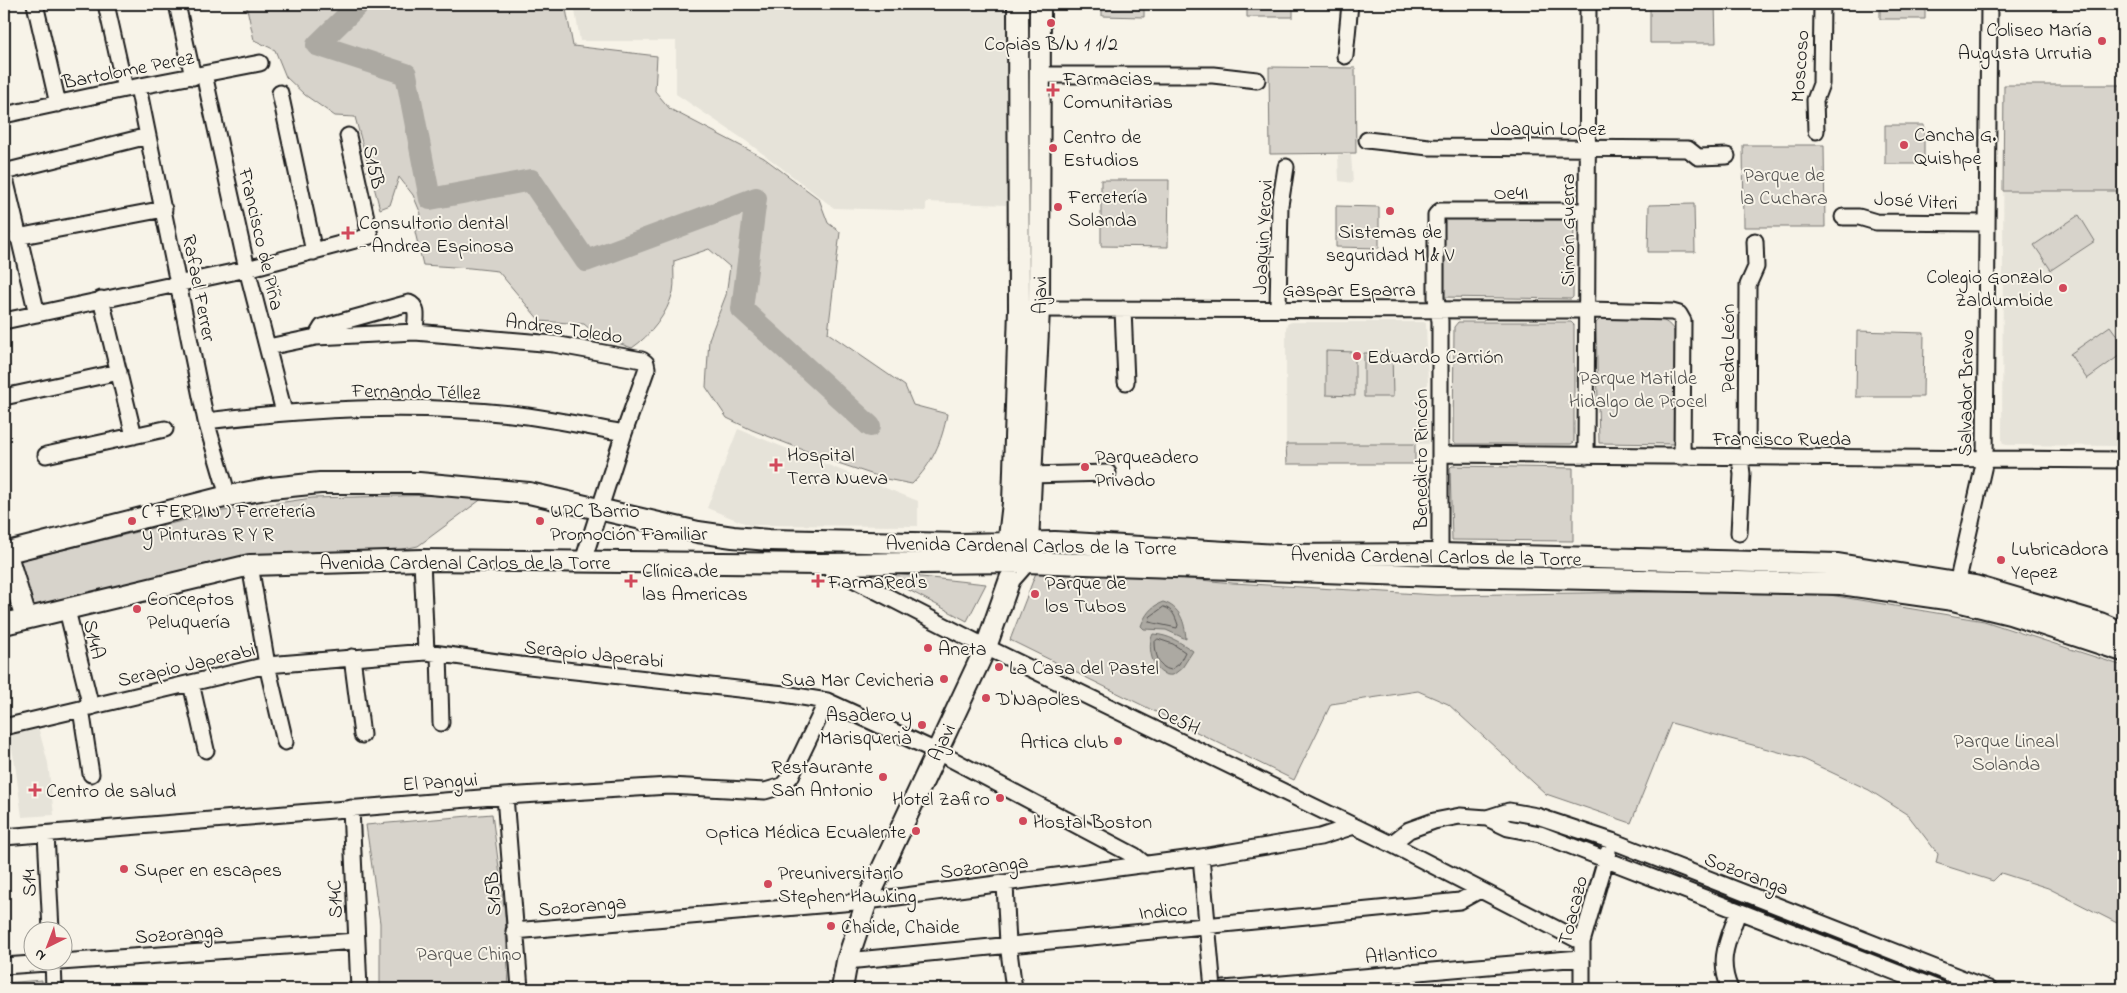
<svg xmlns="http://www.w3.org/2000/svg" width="2127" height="993" viewBox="0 0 2127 993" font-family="'Indie Flower',sans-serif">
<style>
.built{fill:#e6e3d9}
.green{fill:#d7d3cb;stroke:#7a7874}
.water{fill:#aca9a2;stroke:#72716c}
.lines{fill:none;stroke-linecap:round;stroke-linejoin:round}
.shore{stroke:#565452;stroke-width:1}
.river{stroke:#aca9a2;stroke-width:22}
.street-casing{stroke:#1c1c1c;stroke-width:19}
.secondary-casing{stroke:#1c1c1c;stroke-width:24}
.street{stroke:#f7f3e8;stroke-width:15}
.secondary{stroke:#f7f3e8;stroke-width:20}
.poi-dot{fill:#d1495b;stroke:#f7f3e8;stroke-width:2}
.labels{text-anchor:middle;stroke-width:4;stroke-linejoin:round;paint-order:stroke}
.poi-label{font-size:20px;fill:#1c1c1c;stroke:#f7f3e8;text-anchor:start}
.street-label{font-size:20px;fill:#1c1c1c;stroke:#f7f3e8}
.park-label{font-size:20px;fill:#545351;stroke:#f7f3e8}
</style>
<rect width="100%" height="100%" fill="#f7f3e8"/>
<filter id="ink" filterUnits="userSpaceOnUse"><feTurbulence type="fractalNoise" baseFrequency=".02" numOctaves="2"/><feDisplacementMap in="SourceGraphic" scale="10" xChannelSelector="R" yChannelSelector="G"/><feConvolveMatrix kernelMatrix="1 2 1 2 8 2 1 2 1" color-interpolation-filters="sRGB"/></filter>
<g filter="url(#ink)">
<path class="built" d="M574 4H1008L1006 205 926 202V211L834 208 746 141 676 94V41H580Z
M2123 84V446L2007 445 2003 444 2002 440 2004 85Z
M1351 154 1353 183 1339 181 1338 155Z
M1292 322H1423L1426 323 1428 384 1425 387 1426 399 1428 402 1429 444H1286V328L1287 324Z
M738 429 918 501V526L749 525 707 508Z
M37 723 48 763 54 815 22 817 15 764 8 730Z"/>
<path class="green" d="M246 4H565L573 46 657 56 655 91 670 109 764 158 819 199 828 223 840 232 828 333 905 386 913 405 947 414C942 442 932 464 912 484L886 479 832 461 752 430 727 418 706 387 709 339 726 295 730 267 709 249 674 261C673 271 675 283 673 292 667 314 651 335 632 348L598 336 584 324 540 321 498 271 470 268 423 265 415 232 421 214 413 195 399 177 390 205 380 209 355 117 335 116 305 95 286 77 275 50 254 40Z
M1102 4H1144V17L1102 16Z
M1247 4H1293V17H1247Z
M1650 4H1715L1716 43H1650Z
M1880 4H1925V19H1880Z
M1269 67 1355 68 1356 153 1270 154Z
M2004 85H2123V191H2003Z
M1885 125H1924V164H1885Z
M1743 145H1824L1825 227H1744Z
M1101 180H1169L1168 247 1101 246Z
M1694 204 1695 252H1648L1649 205Z
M1336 206 1379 207V248L1336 247Z
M2079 215 2095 241 2051 270 2034 245Z
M1446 216 1574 217 1573 297 1571 299 1442 297V220Z
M1602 317 1662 320C1671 324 1675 330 1677 340L1675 444 1599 443 1596 323Z
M1458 322H1571L1574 325V442L1571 444H1455L1453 442 1454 327Z
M2110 326 2123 344V353L2087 379 2070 354Z
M1857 331 1924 333 1923 397H1856Z
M1326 351 1355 352V396L1326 395Z
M1364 353H1392L1393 397H1364Z
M1286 444H1415V464H1287Z
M1452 466 1573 468V541L1452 540 1450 468Z
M438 495 483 498 418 546 399 550 231 559 29 608 13 562 223 511 312 498Z
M1039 565 1233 583 1436 595 1800 590 1984 621 2123 666V926L2048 888 2001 873 1993 881 1936 863 1938 854 1908 815 1869 790 1801 758 1671 723 1631 823 1546 794 1448 704 1418 691 1331 704 1294 780 1010 640Z
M875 572 986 584 967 621Z
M492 814 505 914 509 989H380V923L366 825Z
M42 980V989H4V983Z"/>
<path class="water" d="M1163 602C1180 607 1185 622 1186 639L1166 630 1144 629 1141 626C1145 615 1151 606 1163 602Z
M1153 634C1169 635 1180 642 1193 651L1182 668 1173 675C1153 678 1146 647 1153 634Z"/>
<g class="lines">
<path class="shore" d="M1164 607C1173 610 1175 616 1178 625L1177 628 1149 622 1150 617Z
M1158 639 1173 644 1185 652 1179 664 1171 670C1158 668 1155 653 1155 642Z"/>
<path class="river" d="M359 4 317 45 406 74 430 199 531 180 586 261 756 198 742 309 870 426"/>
<g class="street-casing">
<path id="street" d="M35 4 58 104
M106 4 125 89
M177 4 193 77
M1345 56 1350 4
M204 74 247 269 284 412
M1041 75H1213L1257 80
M138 87 206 421 228 496
M280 93 314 252
M4 115 125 89 260 63
M1816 131 1815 100 1821 84 1822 4
M1367 140 1429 147 1688 149 1698 157 1727 156
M4 172 148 136
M4 174 37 314
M1843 217H1859L1876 222 1986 223
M17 237 164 209
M101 299 134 436
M1028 309 1587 310 1672 312 1679 314 1683 321 1682 457
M1123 309 1126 382
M1278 309 1280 205 1286 167
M4 321 247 269 370 236 348 136
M316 337 322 327 409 303C420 307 415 322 415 332
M268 347 316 337 415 332 554 344 642 360 646 363 647 368 624 433 583 561
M4 397 119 372
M206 421C308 409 408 403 511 414 548 418 586 426 624 433
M1440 454 2123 460
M46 455 165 429
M1586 456 1588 4
M1747 458 1748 285 1756 267 1755 241
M1030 475 1108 473
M1739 533 1742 474 1740 458
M1440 554V321L1436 298V215L1440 211H1587
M422 560 426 652
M250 565 267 665 285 742
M825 566 851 578 986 647 1391 844 1582 942
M1955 593 1985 460 1989 4
M67 610 91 707
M439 654 441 723
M352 657 362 735
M191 683 206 750
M81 709 91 774
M4 727 267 665 426 652 520 665 784 694 827 701 936 751 1135 856 1146 865
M505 796 520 989
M351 808 359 989
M1487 818 1508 828 1540 834 1939 989
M46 834 51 930
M4 837 505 796 669 786 765 791 782 786 791 776 827 701
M1391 844 1409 830 1434 821 1460 816 1487 818 1509 811 1537 816 1612 841 1989 989
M1201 857 1213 989
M1005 884 1008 944 1014 989
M514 931 867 901 1201 857 1320 837 1354 826
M53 960 54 989
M847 961 1460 901 1480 890
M4 966 356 941
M1410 972 1411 989
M1224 989 1580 958
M1582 989V942L1608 852
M1730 989C1717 959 1728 941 1738 912"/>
</g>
<g class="secondary-casing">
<path id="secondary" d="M6 552 26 618
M4 553 228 496 271 488 320 483H419L529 493 698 532 733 537 769 540 960 544 1055 542 1279 555 1440 554 1838 564 1975 586 2100 623 2123 633
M1007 555 1013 503 1019 309 1018 4
M4 624 250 565 422 560 819 564 1025 562 1438 576 1841 584 1953 600 2010 614 2123 651
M842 989 847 961 867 901 986 647 1010 579 1025 562 1028 543 1039 309 1040 4"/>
</g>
<use href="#street" class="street"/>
<use href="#secondary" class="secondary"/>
</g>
</g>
<g class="poi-dot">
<circle cx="1051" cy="23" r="5"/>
<circle cx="2102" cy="41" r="5"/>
<path d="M1050.5 82.5h5v5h5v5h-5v5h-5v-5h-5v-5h5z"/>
<circle cx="1904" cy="145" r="5"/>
<circle cx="1053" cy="148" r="5"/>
<circle cx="1058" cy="207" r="5"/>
<circle cx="1390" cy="211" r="5"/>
<path d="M345.5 225.5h5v5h5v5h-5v5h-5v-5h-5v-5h5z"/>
<circle cx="2063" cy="288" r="5"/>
<circle cx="1357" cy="356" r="5"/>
<path d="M773.5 457.5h5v5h5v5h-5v5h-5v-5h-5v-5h5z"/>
<circle cx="1085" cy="467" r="5"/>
<circle cx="132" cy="521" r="5"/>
<circle cx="540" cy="521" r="5"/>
<circle cx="2001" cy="560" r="5"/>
<path d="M628.5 573.5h5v5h5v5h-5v5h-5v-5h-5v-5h5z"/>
<path d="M815.5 573.5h5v5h5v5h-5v5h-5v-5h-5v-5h5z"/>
<circle cx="1035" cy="594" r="5"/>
<circle cx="137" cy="609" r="5"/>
<circle cx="928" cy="648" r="5"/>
<circle cx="999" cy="667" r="5"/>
<circle cx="944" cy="679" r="5"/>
<circle cx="986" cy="698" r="5"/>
<circle cx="922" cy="725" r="5"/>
<circle cx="1118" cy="741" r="5"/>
<circle cx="883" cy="777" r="5"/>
<path d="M32.5 782.5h5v5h5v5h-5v5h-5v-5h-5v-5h5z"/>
<circle cx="1000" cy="798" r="5"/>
<circle cx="1023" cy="821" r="5"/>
<circle cx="916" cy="831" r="5"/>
<circle cx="124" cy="869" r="5"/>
<circle cx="768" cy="884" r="5"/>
<circle cx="831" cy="926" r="5"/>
</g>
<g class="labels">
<g class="poi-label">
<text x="2092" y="36" text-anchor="end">Coliseo María<tspan x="2092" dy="23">Augusta Urrutia</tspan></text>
<text x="1051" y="50" text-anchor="middle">Copias B/N 1 1/2</text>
<text x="1063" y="85">Farmacias<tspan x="1063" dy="23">Comunitarias</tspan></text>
<text x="1914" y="141">Cancha G.<tspan x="1914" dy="23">Quishpe</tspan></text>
<text x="1063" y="143">Centro de<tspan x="1063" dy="23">Estudios</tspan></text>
<text x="1068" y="203">Ferretería<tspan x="1068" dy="23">Solanda</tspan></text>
<text x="359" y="229">Consultorio dental<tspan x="359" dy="23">- Andrea Espinosa</tspan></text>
<text x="1390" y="238" text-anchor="middle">Sistemas de<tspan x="1390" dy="23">seguridad M &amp; V</tspan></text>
<text x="2053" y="283" text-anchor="end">Colegio Gonzalo<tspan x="2053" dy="23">Zaldumbide</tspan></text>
<text x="1367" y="363">Eduardo Carrión</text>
<text x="787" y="461">Hospital<tspan x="787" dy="23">Terra Nueva</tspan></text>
<text x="1095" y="463">Parqueadero<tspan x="1095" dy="23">Privado</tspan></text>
<text x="142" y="517">( FERPIN ) Ferretería<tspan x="142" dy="23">y Pinturas R Y R</tspan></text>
<text x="550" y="517">UPC Barrio<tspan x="550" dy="23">Promoción Familiar</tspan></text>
<text x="2011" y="555">Lubricadora<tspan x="2011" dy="23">Yepez</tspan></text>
<text x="642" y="577">Clínica de<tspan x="642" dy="23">las Americas</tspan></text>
<text x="828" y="588">FarmaRed's</text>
<text x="1045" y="589">Parque de<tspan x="1045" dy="23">los Tubos</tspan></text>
<text x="147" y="605">Conceptos<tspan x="147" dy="23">Peluquería</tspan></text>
<text x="938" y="655">Aneta</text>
<text x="1009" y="674">La Casa del Pastel</text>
<text x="934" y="686" text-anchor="end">Sua Mar Cevicheria</text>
<text x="996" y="705">D'Napoles</text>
<text x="912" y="721" text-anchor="end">Asadero y<tspan x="912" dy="23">Marisqueria</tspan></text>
<text x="1108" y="748" text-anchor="end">Artica club</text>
<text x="873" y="773" text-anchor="end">Restaurante<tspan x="873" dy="23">San Antonio</tspan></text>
<text x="46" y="797">Centro de salud</text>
<text x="990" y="805" text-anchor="end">Hotel Zafiro</text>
<text x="1033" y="828">Hostal Boston</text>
<text x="906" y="838" text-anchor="end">Optica Médica Ecualente</text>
<text x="134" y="876">Super en escapes</text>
<text x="778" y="879">Preuniversitario<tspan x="778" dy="23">Stephen Hawking</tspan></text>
<text x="841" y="933">Chaide, Chaide</text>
</g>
<g class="street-label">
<text transform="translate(1799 66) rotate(-86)" y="7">Moscoso</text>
<text transform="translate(128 69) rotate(-11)" y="7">Bartolome Perez</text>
<text x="1548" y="135">Joaquin Lopez</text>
<text transform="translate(375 167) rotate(78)" y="7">S15B</text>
<text x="1511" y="199">Oe4I</text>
<text transform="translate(1916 200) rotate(3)" y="7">José Viteri</text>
<text transform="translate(1567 230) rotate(-90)" y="7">Simón Guerra</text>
<text transform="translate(1262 237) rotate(-87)" y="7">Joaquin Yerovi</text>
<text transform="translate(262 239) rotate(77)" y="7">Francisco de Piña</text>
<text transform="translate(200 288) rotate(79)" y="7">Rafael Ferrer</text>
<text x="1349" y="296">Gaspar Esparra</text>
<text transform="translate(1039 295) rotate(-89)" y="7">Ajavi</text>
<text transform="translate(564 328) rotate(8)" y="7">Andres Toledo</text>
<text transform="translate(1727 348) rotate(-90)" y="7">Pedro León</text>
<text transform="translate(416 391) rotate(1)" y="7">Fernando Téllez</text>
<text transform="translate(1965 393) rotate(-89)" y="7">Salvador Bravo</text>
<text x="1782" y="445">Francisco Rueda</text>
<text transform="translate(1420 459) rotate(-90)" y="7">Benedicto Rincón</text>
<text transform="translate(1031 545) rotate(1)" y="7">Avenida Cardenal Carlos de la Torre</text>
<text transform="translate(1436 556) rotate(1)" y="7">Avenida Cardenal Carlos de la Torre</text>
<text x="465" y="569">Avenida Cardenal Carlos de la Torre</text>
<text transform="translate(95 639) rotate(77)" y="7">S14A</text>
<text transform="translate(594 653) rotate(6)" y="7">Serapio Japerabi</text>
<text transform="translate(186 664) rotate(-13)" y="7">Serapio Japerabi</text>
<text transform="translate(1179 719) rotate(26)" y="7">Oe5H</text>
<text transform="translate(941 742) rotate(-65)" y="7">Ajavi</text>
<text transform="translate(440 781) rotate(-4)" y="7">El Pangui</text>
<text transform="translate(984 866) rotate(-7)" y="7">Sozoranga</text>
<text transform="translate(1747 873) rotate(21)" y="7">Sozoranga</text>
<text transform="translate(28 883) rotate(-93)" y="7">S14</text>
<text transform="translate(492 894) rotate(-94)" y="7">S15B</text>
<text transform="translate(334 899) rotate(-92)" y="7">S14C</text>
<text transform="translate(582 905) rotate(-5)" y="7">Sozoranga</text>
<text transform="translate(1163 910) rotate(-5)" y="7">Indico</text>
<text transform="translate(1572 910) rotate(-76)" y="7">Toacazo</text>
<text transform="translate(179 933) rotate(-4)" y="7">Sozoranga</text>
<text transform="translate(1401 953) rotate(-5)" y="7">Atlantico</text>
</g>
<g class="park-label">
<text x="1784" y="181">Parque de<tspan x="1784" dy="23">la Cuchara</tspan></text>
<text x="1638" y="384">Parque Matilde<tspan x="1638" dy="23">Hidalgo de Procel</tspan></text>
<text x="2006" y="747">Parque Lineal<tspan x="2006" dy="23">Solanda</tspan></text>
<text x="469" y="960">Parque Chino</text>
</g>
</g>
<rect width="2127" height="993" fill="none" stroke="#f7f3e8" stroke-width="20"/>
<rect x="10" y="10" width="2107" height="973" fill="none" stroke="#1c1c1c" stroke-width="2" filter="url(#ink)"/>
<g transform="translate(48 946) rotate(222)"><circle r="24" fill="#f7f3e8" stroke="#9f9d96"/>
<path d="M0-4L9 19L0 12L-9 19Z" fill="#d1495b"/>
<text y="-8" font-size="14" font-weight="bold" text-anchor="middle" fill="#1c1c1c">N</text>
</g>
</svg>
